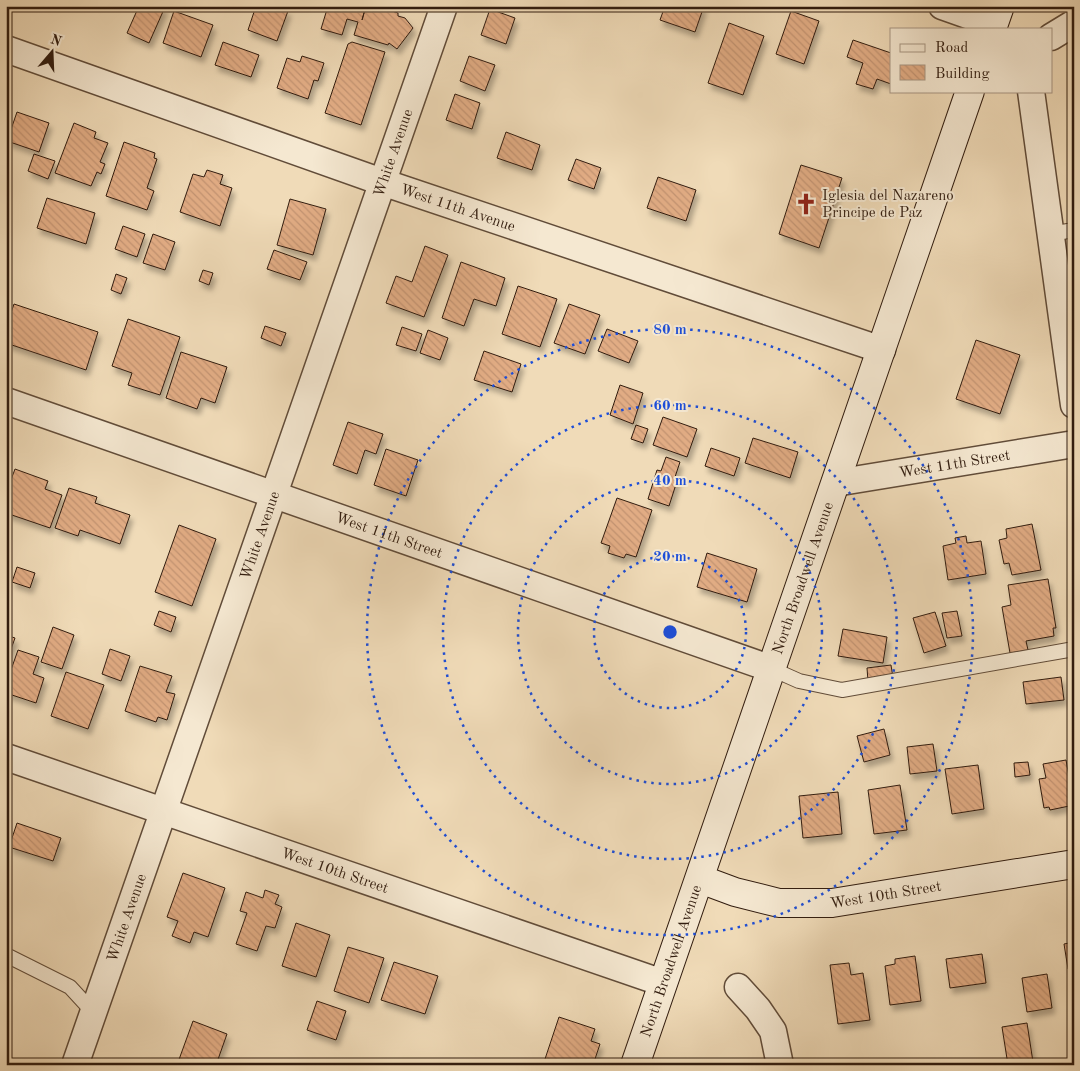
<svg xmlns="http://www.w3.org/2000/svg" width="1080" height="1071" viewBox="0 0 1080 1071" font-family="'Old Standard TT',serif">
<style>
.building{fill:url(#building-back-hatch);stroke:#311c0f;filter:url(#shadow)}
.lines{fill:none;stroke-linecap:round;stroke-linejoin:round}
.lane-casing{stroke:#614c39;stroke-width:16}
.street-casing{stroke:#614c39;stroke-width:29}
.secondary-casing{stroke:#311c0f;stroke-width:30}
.lane{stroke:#f5e8d1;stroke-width:14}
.street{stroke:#f5e8d1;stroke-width:26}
.secondary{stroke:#f5e8d1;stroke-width:28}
.ring{fill:none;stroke:#1d4ed8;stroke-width:2.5;stroke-dasharray:2.5 5}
.labels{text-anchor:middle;stroke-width:4;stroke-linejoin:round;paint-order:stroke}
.street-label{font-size:15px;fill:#311c0f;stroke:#f5e8d1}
.poi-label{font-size:15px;fill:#311c0f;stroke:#f5e8d1;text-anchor:start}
.centre{fill:#1d4ed8;stroke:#f5e8d1;stroke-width:2.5}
.ring-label{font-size:15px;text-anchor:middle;font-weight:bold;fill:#1d4ed8;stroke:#f5e8d1;stroke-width:4;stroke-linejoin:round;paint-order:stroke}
</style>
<defs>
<pattern id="building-back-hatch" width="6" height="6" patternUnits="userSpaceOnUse" patternTransform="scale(1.25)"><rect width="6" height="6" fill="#e1ac84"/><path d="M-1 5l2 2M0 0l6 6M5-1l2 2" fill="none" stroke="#c29371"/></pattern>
<filter id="shadow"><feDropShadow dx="3" dy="5.5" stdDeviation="2.5" flood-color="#0004"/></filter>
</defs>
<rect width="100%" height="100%" fill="#f0dbb8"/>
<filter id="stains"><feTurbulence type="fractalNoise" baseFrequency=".004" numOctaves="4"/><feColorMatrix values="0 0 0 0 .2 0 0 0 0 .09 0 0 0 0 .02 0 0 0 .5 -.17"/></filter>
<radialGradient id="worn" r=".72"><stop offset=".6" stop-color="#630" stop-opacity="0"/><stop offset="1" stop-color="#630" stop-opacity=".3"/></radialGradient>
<path class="building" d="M139 6 165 7 149 43 127 33Z
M256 6H274L288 11 277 41 248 30Z
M328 6H366L362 20 366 6H377L398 13V16L405 18 413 28 397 49 389 43 388 45 354 35 358 22 347 19 342 35 321 29Z
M665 6H704L695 32 660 20Z
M490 9 515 18 506 44 481 35Z
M174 11 213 25 201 57 163 43Z
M791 11 819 21 804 64 776 54Z
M729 23 764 36 743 95 708 83Z
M853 40 891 53V84L877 79 873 89 856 84 863 63 847 57Z
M223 42 259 55 251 77 215 65Z
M352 42 385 52 361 125 325 113 348 44Z
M302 56 324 63 318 81 314 80 308 99 277 88 287 58 300 62Z
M469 56 495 65 485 91 460 81Z
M455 94 480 103 472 129 446 120Z
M17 112 49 123 39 152 7 141Z
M74 123 96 132 94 138 108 143 100 162 105 164 101 174 97 172 91 186 55 173Z
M506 132 540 145 532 170 497 158Z
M124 142 155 153 154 158 157 159 147 188 154 191 147 210 106 196Z
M34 154 55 161 48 179 28 171Z
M576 159 601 168 594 189 568 180Z
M801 165 842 178 819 248 779 234Z
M207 170 223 175 220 184 232 188 220 226 180 212 193 174 204 177Z
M658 177 696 190 686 221 647 208Z
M47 198 95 213 86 244 37 228Z
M290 199 326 209 313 255 277 245Z
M123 226 145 234 137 257 115 249Z
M153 234 175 242 165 270 143 263Z
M425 246 448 255 424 317 386 303 396 276 412 282Z
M274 250 307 262 300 280 267 269Z
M461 262 505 278 496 306 474 299 464 326 442 318Z
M203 270 213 273 209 285 199 281Z
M116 274 127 278 121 294 111 290Z
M518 286 557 299 540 347 502 334Z
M14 304 98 332 86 370 6 343V327Z
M569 304 600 315 585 354 554 343Z
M128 319 180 337 160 395 128 385 132 373 112 366Z
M265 326 286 333 281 346 261 338Z
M402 327 422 334 416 351 396 345Z
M607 329 638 341 629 363 598 351Z
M428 330 448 338 440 360 420 353Z
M976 340 1020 355 1000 414 956 399Z
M484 351 521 364 512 392 474 380Z
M181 352 227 367 215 403 201 398 197 409 166 398Z
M620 385 643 393 633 424 610 415Z
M663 417 697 429 687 457 653 445Z
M348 422 383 434 376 454 365 450 357 474 333 465Z
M636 425 648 429 643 443 631 439Z
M753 438 798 452 790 478 745 463Z
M711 448 740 458 734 476 705 466Z
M386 449 418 460 406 496 374 485Z
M666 457 680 462 675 477 678 478 669 506 648 499 657 470 661 471Z
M15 469 48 481 45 489 62 495 50 528 6 513V493Z
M69 488 97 497 95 503 130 515 120 544 80 530 78 536 55 528Z
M617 498 652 510 636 557 626 554 624 558 608 553 610 546 601 543Z
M1032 524 1041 570 1012 575 1009 563 1004 564 999 540 1007 538 1006 529Z
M179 525 216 539 192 606 155 592Z
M966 536 967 543 981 541 986 574 948 580 943 546 956 543 955 538Z
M707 553 757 569 747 602 697 587Z
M17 567 35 573 30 588 12 582Z
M1048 579 1056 628H1053L1054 636 1026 641 1028 650 1010 653 1002 607 1011 605 1008 585Z
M159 611 176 617 171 632 154 625Z
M957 611 962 636 947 638 942 613Z
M935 612 946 646 924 653 913 618Z
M53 627 74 635 62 669 41 662Z
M843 629 887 637 883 663 838 656Z
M6 635 15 638 6 663Z
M110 649 130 656 121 681 102 674Z
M18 650 39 657 33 674 44 678 36 703 6 693V684Z
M891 665 893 678 868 681 867 668Z
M140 666 172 676 166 692 175 694 167 720 158 717 156 722 125 711Z
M66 672 104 685 88 729 51 716Z
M1061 677 1064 700 1026 704 1023 682Z
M884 729 890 755 864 762 857 736Z
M933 744 937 771 910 774 907 747Z
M1066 760 1074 805 1050 810 1049 807 1044 808 1039 779 1046 778 1043 764Z
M1028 762 1030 775 1015 777 1014 763Z
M978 765 984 809 952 814 945 769Z
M900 785 907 830 874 834 868 790Z
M838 792 842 834 803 838 799 796Z
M17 823 61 838 53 861 9 847Z
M183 873 225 888 208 937 194 932 190 943 172 936 178 921 167 917Z
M265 890 279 895 275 904 282 907 275 928 266 926 257 951 236 944 247 913 240 911 246 892 263 898Z
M296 923 330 935 316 977 282 966Z
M1074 942V969H1068L1064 944Z
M348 947 384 958 369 1003 334 991Z
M982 954 986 983 950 988 946 959Z
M915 956 921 1001 890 1005 885 966 895 964V959Z
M394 962 438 976 425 1014 381 1000Z
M849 963 851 975 863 973 870 1020 838 1024 830 965Z
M1047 974 1052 1008 1027 1012 1022 978Z
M317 1001 346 1011 336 1040 307 1030Z
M559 1017 595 1029 591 1041 600 1044 593 1065H543Z
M193 1021 227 1034 216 1065H177Z
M1027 1023 1033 1062 1008 1065 1002 1027Z"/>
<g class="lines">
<g class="lane-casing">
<path id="lane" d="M1050 234 1074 230
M772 669 799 681 842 690 1074 649
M6 955 70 987 93 1012"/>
</g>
<g class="street-casing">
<g id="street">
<path d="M942 6 993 24"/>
<path d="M1051 37 1074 23"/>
<path id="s1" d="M6 49 382 182 882 350"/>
<path d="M1031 91 1074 405"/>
<path id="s2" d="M6 401 772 669"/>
<path id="s3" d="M835 483 1074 444"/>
<path id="s4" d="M6 757 663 983"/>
<path d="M738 987 758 1009 773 1031 780 1065"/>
<path id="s5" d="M75 1065 444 6"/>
</g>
</g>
<g class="secondary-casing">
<g id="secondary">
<path d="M992 29 1000 6"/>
<path id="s6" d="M700 879 735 892 779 903H832L1074 864"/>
<path id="s7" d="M635 1065 970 91"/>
</g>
</g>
<use href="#lane" class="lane"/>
<use href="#street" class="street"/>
<use href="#secondary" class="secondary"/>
</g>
<g class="ring">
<circle cx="670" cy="632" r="76"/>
<circle cx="670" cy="632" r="152"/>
<circle cx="670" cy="632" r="227"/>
<circle cx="670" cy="632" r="303"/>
</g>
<defs>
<g id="church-bare" transform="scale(1.725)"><path d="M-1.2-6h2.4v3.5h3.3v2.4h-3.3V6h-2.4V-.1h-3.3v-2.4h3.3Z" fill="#8f2418" stroke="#f5e8d1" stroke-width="2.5" paint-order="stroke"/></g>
</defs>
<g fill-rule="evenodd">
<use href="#church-bare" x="806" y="204"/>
</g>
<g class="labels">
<g class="street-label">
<text dy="5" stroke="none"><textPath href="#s5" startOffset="966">White Avenue</textPath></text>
<text dy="5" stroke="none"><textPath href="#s1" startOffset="479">West 11th Avenue</textPath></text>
<text dy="5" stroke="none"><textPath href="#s3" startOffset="121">West 11th Street</textPath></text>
<text dy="5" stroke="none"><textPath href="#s2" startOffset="406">West 11th Street</textPath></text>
<text dy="5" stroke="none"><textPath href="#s5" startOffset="561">White Avenue</textPath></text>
<text dy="5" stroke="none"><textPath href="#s7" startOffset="515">North Broadwell Avenue</textPath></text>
<text dy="5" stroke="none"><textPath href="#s4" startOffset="348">West 10th Street</textPath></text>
<text dy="5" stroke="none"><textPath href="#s6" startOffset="190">West 10th Street</textPath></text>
<text dy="5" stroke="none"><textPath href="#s5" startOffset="156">White Avenue</textPath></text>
<text dy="5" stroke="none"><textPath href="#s7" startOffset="110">North Broadwell Avenue</textPath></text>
</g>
<g class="poi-label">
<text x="822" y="200">Iglesia del Nazareno<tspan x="822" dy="17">Principe de Paz</tspan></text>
</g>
</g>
<circle cx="670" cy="632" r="8" class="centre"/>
<g class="ring-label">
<text x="670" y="334">80 m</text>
<text x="670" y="410">60 m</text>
<text x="670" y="485">40 m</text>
<text x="670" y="561">20 m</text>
</g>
<rect width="1080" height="1071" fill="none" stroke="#f0dbb8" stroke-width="25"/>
<rect x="8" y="8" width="1065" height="1056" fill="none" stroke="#311c0f" stroke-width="2.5"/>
<rect x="12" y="12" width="1055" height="1046" fill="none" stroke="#311c0f"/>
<rect x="890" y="28" width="162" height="65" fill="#f5e8d1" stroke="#a79683"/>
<rect x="900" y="44" width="25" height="8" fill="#f5e8d1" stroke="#a79683"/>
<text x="935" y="52" font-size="15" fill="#311c0f">Road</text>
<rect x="900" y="65" width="25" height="15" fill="url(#building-back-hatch)" stroke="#a79683"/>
<text x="935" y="78" font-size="15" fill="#311c0f">Building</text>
<g transform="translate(52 52) rotate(19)" stroke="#f5e8d1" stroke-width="4" paint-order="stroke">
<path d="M0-4L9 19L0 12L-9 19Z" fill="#311c0f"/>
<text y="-8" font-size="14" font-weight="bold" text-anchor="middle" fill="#311c0f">N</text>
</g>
<rect width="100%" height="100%" filter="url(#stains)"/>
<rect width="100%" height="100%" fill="url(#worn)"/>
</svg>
